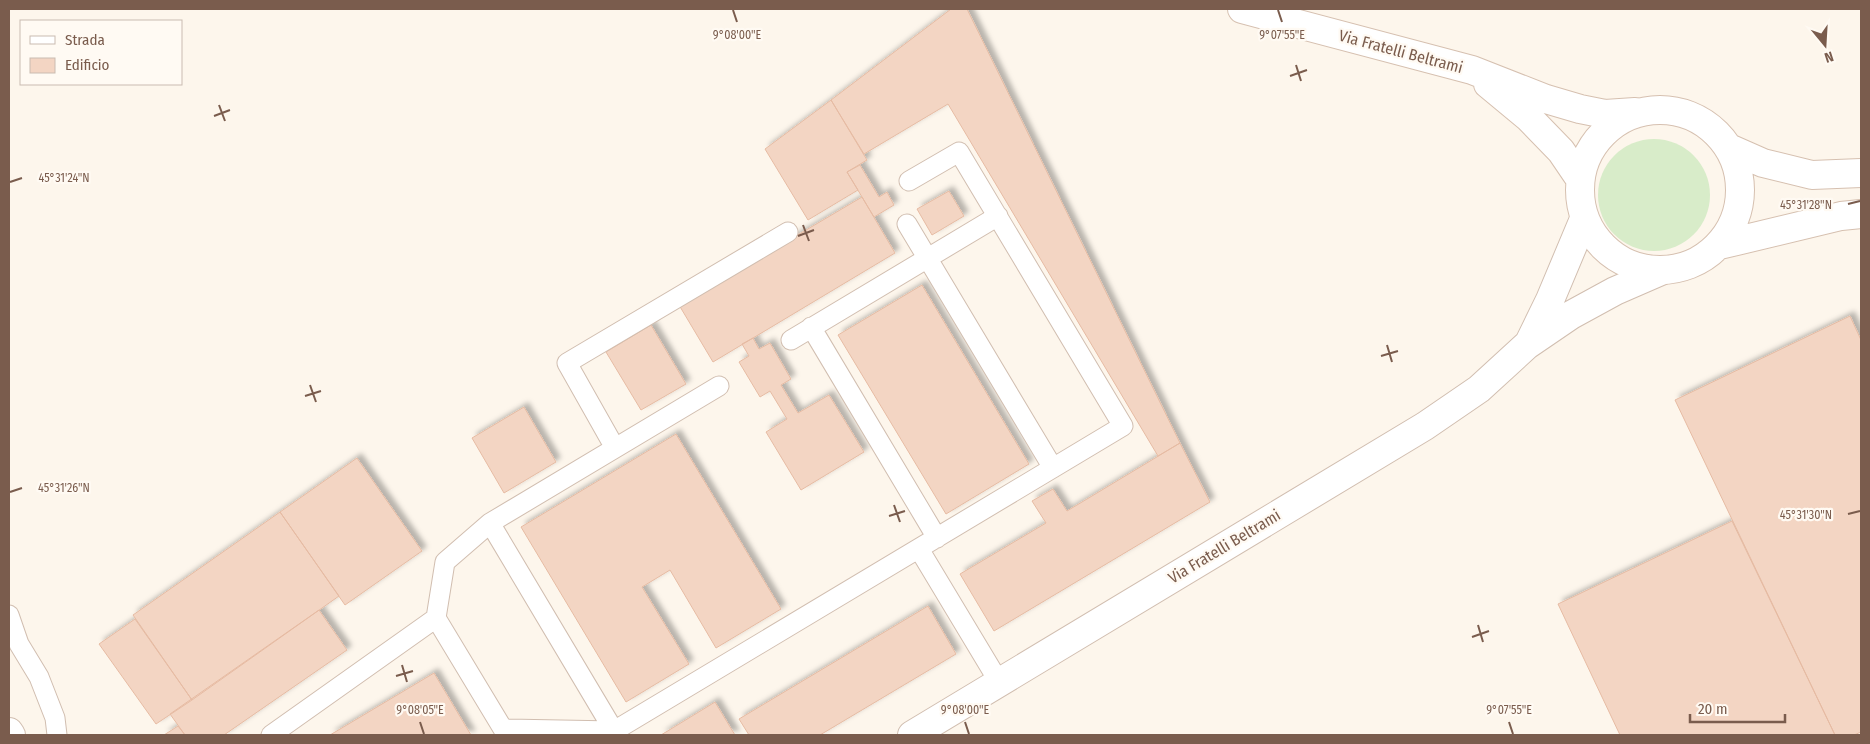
<svg xmlns="http://www.w3.org/2000/svg" width="1870" height="744" viewBox="0 0 1870 744" font-family="'Fira Sans Condensed',sans-serif">
<style>
.green{fill:#d8ecc9}
.building{fill:#f3d5c3;stroke:#e6bba3;filter:url(#shadow)}
.lines{fill:none;stroke-linecap:round;stroke-linejoin:round}
.lane-casing{stroke:#d1beb0;stroke-width:21}
.street-casing{stroke:#d1beb0;stroke-width:30}
.secondary-casing{stroke:#d6c0b0;stroke-width:30}
.lane{stroke:#fff;stroke-width:19}
.street{stroke:#fff;stroke-width:28}
.secondary{stroke:#fff;stroke-width:28}
.ticks{fill:none;stroke:#7a5c4d;stroke-width:2}
.labels{text-anchor:middle;stroke-width:4.5;stroke-linejoin:round;paint-order:stroke}
.street-label{font-size:16px;fill:#7a5c4d;stroke:#fffaf3}
.ticks-label{font-size:12px;text-anchor:middle;fill:#7a5c4d;stroke:#fffaf3;stroke-width:4.5;stroke-linejoin:round;paint-order:stroke}
</style>
<defs>
<filter id="shadow"><feDropShadow dx="4.5" dy="-4.5" stdDeviation="2.5" flood-color="#0004"/></filter>
</defs>
<rect width="100%" height="100%" fill="#fdf6ec"/>
<path class="green" d="M1598 195a56 56 0 1 1 112 0a56 56 0 1 1-112 0Z"/>
<path class="building" d="M951 9H967L1180 443 1158 456 948 104 864 154 831 100Z
M831 100 867 160 847 172 858 190 808 220 765 149Z
M860 165 879 197 887 192 894 205 874 217 847 172Z
M949 191 964 216 932 235 917 209Z
M862 197 895 253 713 362 679 305Z
M922 285 1029 464 946 514 838 335Z
M1850 316 1861 340V732L1854 735H1835L1675 400Z
M651 325 686 384 641 410 606 352Z
M753 338 759 349 770 343 791 379 781 385 798 413 829 395 864 452 801 490 766 432 787 419 770 391 760 397 739 362 749 356 742 344Z
M524 407 556 462 504 493 472 438Z
M676 434 781 609 716 648 670 570 642 587 689 664 626 702 521 527Z
M1180 443 1210 502 994 631 960 574 1046 523 1032 501 1053 489 1067 511Z
M357 458 422 551 345 605 280 512Z
M280 512 339 596 192 700 133 615Z
M1732 521 1835 735H1620L1558 604Z
M928 606 956 654 820 735H749L739 719Z
M319 610 347 650 224 735H185L170 714Z
M135 619 192 700 156 724 99 644Z
M434 673 471 735H330Z
M715 702 735 735H661Z
M178 726 185 735H164Z"/>
<g class="lines">
<g class="lane-casing">
<path id="lane" d="M907 224 1053 468
M811 327 937 538
M791 340 998 216
M615 448 567 363 788 232
M490 523 614 731 1123 426 959 152 909 181
M919 549 999 682
M9 615 19 644 39 677 55 718 57 735
M614 731 503 729 436 618 445 562 490 523 719 386
M271 735 436 618"/>
</g>
<g class="street-casing">
<path id="street" d="M1530 341 1550 300 1584 219
M9 732 11 735
M912 735 1425 426 1479 389 1527 345 1571 315 1615 291 1661 271"/>
</g>
<g class="secondary-casing">
<path id="secondary" d="M1242 9 1472 70 1546 99 1580 109 1605 114 1635 112
M1488 84 1529 118 1561 151 1580 179
M1580 190a80 80 0 1 1 160 0a80 80 0 1 1-160 0Z
M1729 148 1763 163 1812 175 1861 173
M1720 245 1841 216 1861 214"/>
</g>
<use href="#lane" class="lane"/>
<use href="#street" class="street"/>
<use href="#secondary" class="secondary"/>
</g>
<path class="ticks" d="M733 10 737 22M1278 10 1282 22M1296 65 1301 81M1290 76 1307 70M219 105 225 121M214 116 230 110M10 182 22 178M1848 204 1860 201M803 225 809 241M798 236 814 230M1387 345 1392 362M1381 356 1398 351M310 385 316 402M305 396 321 391M10 492 22 488M894 505 900 522M1848 514 1860 511M889 516 905 511M1478 625 1483 642M1472 637 1489 631M402 665 407 682M396 676 413 671M420 722 424 734M965 722 969 734M1509 722 1513 734"/>
<g class="labels">
<g class="street-label">
<text transform="translate(1401 51) rotate(15)" y="6">Via Fratelli Beltrami</text>
<text transform="translate(1224 546) rotate(-31)" y="6">Via Fratelli Beltrami</text>
</g>
</g>
<g class="ticks-label">
<text x="737" y="39">9°08'00"E</text>
<text x="1282" y="39">9°07'55"E</text>
<text x="64" y="182">45°31'24"N</text>
<text x="1806" y="209">45°31'28"N</text>
<text x="64" y="492">45°31'26"N</text>
<text x="1806" y="519">45°31'30"N</text>
<text x="420" y="714">9°08'05"E</text>
<text x="965" y="714">9°08'00"E</text>
<text x="1509" y="714">9°07'55"E</text>
</g>
<rect width="1870" height="744" fill="none" stroke="#7a5c4d" stroke-width="20"/>
<rect x="20" y="20" width="162" height="65" fill="#fffaf3" stroke="#cabbb1"/>
<rect x="30" y="36" width="25" height="8" fill="#ffffff" stroke="#cabbb1"/>
<text x="65" y="45" font-size="15" fill="#7a5c4d">Strada</text>
<rect x="30" y="58" width="25" height="15" fill="#f3d5c3" stroke="#cabbb1"/>
<text x="65" y="70" font-size="15" fill="#7a5c4d">Edificio</text>
<g transform="translate(1825 45) rotate(162)" stroke="#fffaf3" stroke-width="4" paint-order="stroke">
<path d="M0-4L9 19L0 12L-9 19Z" fill="#7a5c4d"/>
<text y="-8" font-size="14" font-weight="bold" text-anchor="middle" fill="#7a5c4d">N</text>
</g>
<path d="M1690 714v8h95v-8" fill="none" stroke="#7a5c4d" stroke-width="2.5"/>
<text x="1698" y="714" font-size="15" fill="#7a5c4d" stroke="#fffaf3" stroke-width="4" paint-order="stroke">20 m</text>
</svg>
